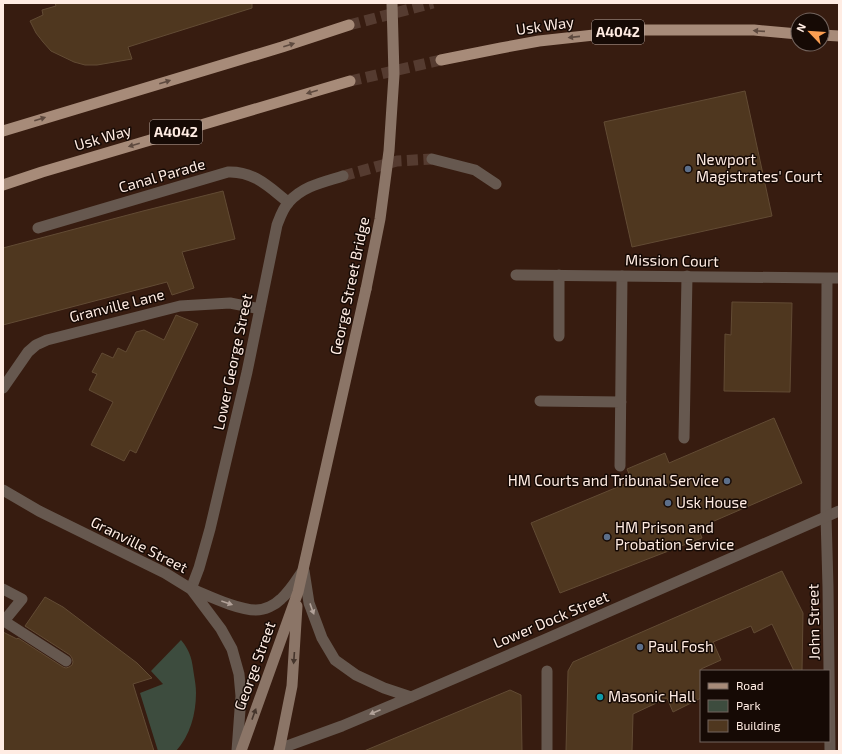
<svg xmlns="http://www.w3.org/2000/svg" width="842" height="754" viewBox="0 0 842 754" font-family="'Exo 2',sans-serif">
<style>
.green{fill:#3d4c3e}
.building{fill:#4f371f;stroke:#624b34}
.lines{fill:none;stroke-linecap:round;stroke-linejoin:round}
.minor-tunnel{stroke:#553b30;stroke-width:11;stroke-dasharray:11 5.5;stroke-linecap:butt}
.primary-tunnel{stroke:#553b30;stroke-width:11;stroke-dasharray:11 5.5;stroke-linecap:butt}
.service{stroke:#66584f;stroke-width:11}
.minor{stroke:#66584f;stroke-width:11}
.tertiary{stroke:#66584f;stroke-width:11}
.secondary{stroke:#8b7567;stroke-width:11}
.primary{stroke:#a78b79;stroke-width:11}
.secondary-bridge{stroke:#8b7567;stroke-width:11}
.oneway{fill:#5e4a3f}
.oneway2{fill:#b2a299}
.oneway3{fill:#45352c}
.service-dot{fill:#5c6f8a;stroke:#160a05;stroke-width:1.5}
.culture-dot{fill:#0f9aa8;stroke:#160a05;stroke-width:1.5}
.labels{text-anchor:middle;stroke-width:3;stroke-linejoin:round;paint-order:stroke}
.shield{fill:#160a05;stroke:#b9a8a0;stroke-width:1}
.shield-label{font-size:14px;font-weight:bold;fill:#ffece3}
.street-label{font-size:15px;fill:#ffece3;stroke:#160a05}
.poi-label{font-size:15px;fill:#ffece3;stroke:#160a05;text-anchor:start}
</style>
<rect width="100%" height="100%" fill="#371c10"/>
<path class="green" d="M181 640C191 652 192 660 194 675 195 681 196 687 196 693 196 714 190 736 176 751H158L140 693 163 684 151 671Z"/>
<path class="building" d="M55 3H252V8L128 47 132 59 97 65H85L74 62 51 51 43 42 36 33 30 21 43 15 42 10 56 6Z
M745 91 772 216 632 247 604 122Z
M223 191 235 239 182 252 194 288 172 295 167 282 3 325V248L143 211Z
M732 302 792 303 790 392 724 391 725 334 731 335Z
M176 315 198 324 136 453 130 450 124 461 91 445 113 402 89 390 97 374 92 372 102 353 113 358 118 348 126 352 136 332 144 330 164 340Z
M774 418 802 483 698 528 702 538 560 593 531 523 632 481 627 469 665 453 669 463Z
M782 571 803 613 802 671H794L772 624 754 633 751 626 713 642 721 660 701 669V698L673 712 667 698 633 714 632 751H566L568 671 573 662Z
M45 597 63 607 137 663 152 678 133 684 154 751H3V632L17 639 18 638 63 667 66 668 69 667 72 665 73 662 72 658 70 655 25 626Z
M510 690 521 695 522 751H364Z"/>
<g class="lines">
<path class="minor-tunnel" d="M343 176 397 161 432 159"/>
<path class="primary-tunnel" d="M349 25 433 3
M350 81 441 60"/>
<path class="service" d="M38 228 228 172C254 171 269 187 288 202
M559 336V275
M540 401 621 402
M684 438 687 276
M620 466 622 276
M3 589 22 599 4 621 66 661"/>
<path class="minor" d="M432 159 475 170 496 184
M516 275 827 278 826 516 828 587 830 751
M827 278H839
M3 388 28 352 36 345 47 340 180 306 230 303 260 309
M191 589 199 568 210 529 247 372 277 225C280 217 283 208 289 202 303 186 324 182 343 176
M547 671V751"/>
<path class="tertiary" d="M3 490 39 511 165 573 191 589 221 629 232 649 239 674 241 696 237 751
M304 571 309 603 322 638 335 660 356 675 384 688 411 697
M192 589C209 596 238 610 256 610 265 610 275 605 281 599 290 591 296 581 302 572
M279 749 342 726 411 697 546 639 839 511"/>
<path class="secondary" d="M241 751 298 592 366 289
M279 751 292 686 297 606"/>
<path class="primary" d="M822 35 839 36
M441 60 501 48 539 41 640 30H754L798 34
M3 131 282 47 349 25
M3 185 42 172 350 81"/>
<path class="secondary-bridge" d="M366 289 380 219 389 151 394 75 392 3"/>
</g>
<defs><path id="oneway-solid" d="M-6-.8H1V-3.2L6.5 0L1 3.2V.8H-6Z"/></defs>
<g class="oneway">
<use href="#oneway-solid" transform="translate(759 31) rotate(-176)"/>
<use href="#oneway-solid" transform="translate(574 37) rotate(174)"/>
<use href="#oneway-solid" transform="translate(289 45) rotate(-18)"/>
<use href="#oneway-solid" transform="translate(165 82) rotate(-17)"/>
<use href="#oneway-solid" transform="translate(312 92) rotate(164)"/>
<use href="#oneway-solid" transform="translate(40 119) rotate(-17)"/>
<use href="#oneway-solid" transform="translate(134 145) rotate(164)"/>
</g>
<g class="oneway2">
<use href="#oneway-solid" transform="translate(227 603) rotate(19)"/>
<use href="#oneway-solid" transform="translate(312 609) rotate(70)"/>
<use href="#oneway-solid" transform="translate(375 712) rotate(157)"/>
</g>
<g class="oneway3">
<use href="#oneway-solid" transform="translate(294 658) rotate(94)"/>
<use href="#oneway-solid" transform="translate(254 714) rotate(-70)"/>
</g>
<g class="service-dot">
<circle cx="688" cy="169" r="4"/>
<circle cx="727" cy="481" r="4"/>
<circle cx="668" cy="503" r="4"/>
<circle cx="607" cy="537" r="4"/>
<circle cx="640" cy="647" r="4"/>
</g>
<circle class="culture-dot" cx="600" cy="697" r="4"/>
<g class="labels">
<g class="shield">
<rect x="592" y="20" width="52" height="24" rx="3"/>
<rect x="150" y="120" width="52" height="24" rx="3"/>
</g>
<g class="shield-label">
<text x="618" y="37">A4042</text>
<text x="176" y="137">A4042</text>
</g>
<g class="street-label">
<text transform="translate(545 26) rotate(-8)" y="5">Usk Way</text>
<text transform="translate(103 138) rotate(-16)" y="5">Usk Way</text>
<text transform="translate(162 176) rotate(-16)" y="5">Canal Parade</text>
<text transform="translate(672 261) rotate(1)" y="5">Mission Court</text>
<text transform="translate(350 286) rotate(-78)" y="5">George Street Bridge</text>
<text transform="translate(117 306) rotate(-14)" y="5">Granville Lane</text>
<text transform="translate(233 362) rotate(-78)" y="5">Lower George Street</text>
<text transform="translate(139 545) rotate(27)" y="5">Granville Street</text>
<text transform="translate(551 620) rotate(-23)" y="5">Lower Dock Street</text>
<text transform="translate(814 622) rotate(-91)" y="5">John Street</text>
<text transform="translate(255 666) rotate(-70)" y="5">George Street</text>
</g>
<g class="poi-label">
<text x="696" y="165">Newport<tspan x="696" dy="17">Magistrates' Court</tspan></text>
<text x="719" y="486" text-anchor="end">HM Courts and Tribunal Service</text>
<text x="676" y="508">Usk House</text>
<text x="615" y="533">HM Prison and<tspan x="615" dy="17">Probation Service</tspan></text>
<text x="648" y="652">Paul Fosh</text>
<text x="608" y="702">Masonic Hall</text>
</g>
</g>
<rect width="842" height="754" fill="none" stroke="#ffece3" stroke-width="8"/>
<rect x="700" y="670" width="130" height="72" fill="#160a05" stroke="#73645e"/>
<rect x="708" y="683" width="20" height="6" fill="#a78b79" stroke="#73645e"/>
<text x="736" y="690" font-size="12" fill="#ffece3">Road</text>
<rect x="708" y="700" width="20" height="12" fill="#3d4c3e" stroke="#73645e"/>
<text x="736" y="710" font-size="12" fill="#ffece3">Park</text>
<rect x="708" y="720" width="20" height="12" fill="#4f371f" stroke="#73645e"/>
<text x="736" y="730" font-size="12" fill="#ffece3">Building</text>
<g transform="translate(810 32) rotate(295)"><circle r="19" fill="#160a05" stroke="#73645e"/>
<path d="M0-3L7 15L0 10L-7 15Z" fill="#fb9e51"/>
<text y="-6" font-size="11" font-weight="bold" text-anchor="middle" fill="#ffece3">N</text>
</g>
</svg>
